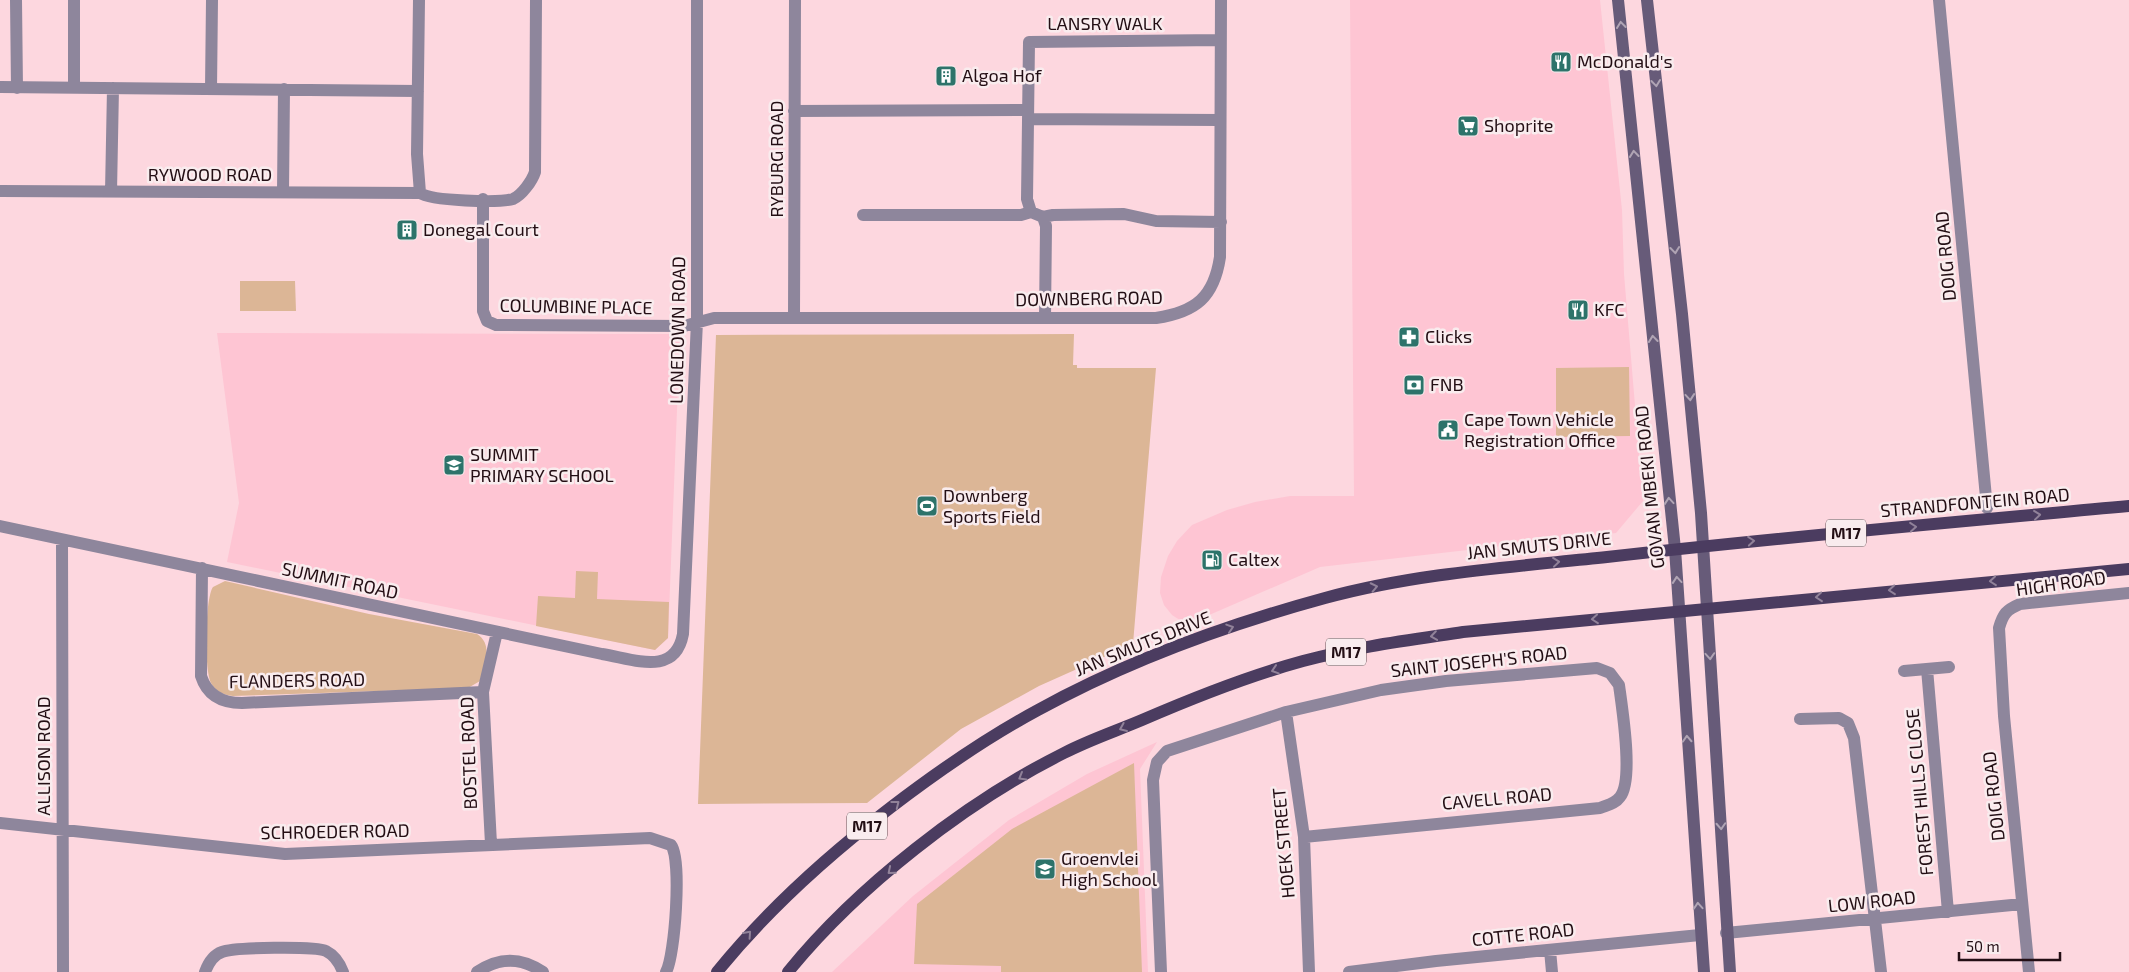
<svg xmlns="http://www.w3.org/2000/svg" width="2129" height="972" viewBox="0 0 2129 972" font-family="'Exo 2',sans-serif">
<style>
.built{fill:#fec5d3}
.green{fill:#dcb696}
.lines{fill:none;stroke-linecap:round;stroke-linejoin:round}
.minor{stroke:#8e869c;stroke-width:12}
.secondary{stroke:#675b79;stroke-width:12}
.primary{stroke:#4b3c60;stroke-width:12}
.oneway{stroke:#b0a4b4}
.oneway2{stroke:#918299}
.labels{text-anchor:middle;stroke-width:5;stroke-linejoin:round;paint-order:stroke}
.shield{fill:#f9ecee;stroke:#635155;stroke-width:1}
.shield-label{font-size:16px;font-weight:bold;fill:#230e14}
.street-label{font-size:18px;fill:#230e14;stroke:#f9ecee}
.poi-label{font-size:18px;fill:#230e14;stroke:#f9ecee;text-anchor:start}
</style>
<rect width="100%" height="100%" fill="#fdd7df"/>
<path class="built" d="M1350 0H1600L1622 210 1624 274 1643 501 1616 533 1320 567 1193 622H1183L1172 615 1164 605 1160 593 1161 577 1168 556 1177 541 1192 525 1227 510 1255 502 1290 496H1354Z
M217 333 680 334 668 638 655 650 227 562 239 503Z
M1157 742 1140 769 1148 972H832L913 896 1009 820 1087 774Z"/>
<path class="green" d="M240 281H295L296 311H240Z
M1074 334 1073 365H1077V368H1156L1133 644 1039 686 961 729 867 803 698 804 716 335Z
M1629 367 1630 436 1556 437V368Z
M576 571 598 572 597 599 669 602 668 638 655 650 536 626 538 596 575 598Z
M225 581 369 614 477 634C494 645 484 665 480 681L468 688 233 696C224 695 216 692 211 683 204 670 205 598 213 587Z
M1134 763 1142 972H1001V966L914 964 917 904 1012 829Z"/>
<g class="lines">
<path class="minor" d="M16 0 17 88
M419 0 417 154 420 193C431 201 499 203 513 199 522 195 532 181 535 172L536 0
M1939 0 1987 508
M0 87 418 91
M74 88V0
M211 89 212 0
M794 111 1028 110
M1028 119 1220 120
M0 191 420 193
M111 192 113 88
M283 192 284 89
M483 199V311L487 321 496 325 684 326 714 318H1156C1196 312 1214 297 1220 257L1221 0
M863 215H1021L1031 212
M1043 217 1053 215 1124 214 1156 221 1221 222
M794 318 795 0
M1045 318 1046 226 1043 217 1031 212 1027 199 1029 42 1220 40
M0 526 602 654C634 659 675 677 683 634L697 321V0
M62 540 63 972
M202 568 201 676C207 695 222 703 242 703L483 692
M1927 669 1948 912
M1904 671 1949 667
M1286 712 1304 837 1309 972
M1800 719 1839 718 1848 723 1854 738 1881 972
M0 823 285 854 650 838 671 845C682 859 675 956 666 972
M491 844 483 692 497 632
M1726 933 2022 904
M1550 950 1552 972
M205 972C208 964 213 955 222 952 233 947 316 946 326 951 334 955 340 964 343 972
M477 972C499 957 521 957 543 972
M1161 972 1153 780 1157 762 1167 751 1286 712 1381 690 1446 681 1597 668 1610 673 1619 685C1622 708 1634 780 1620 797 1615 804 1607 805 1600 808L1304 837
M1349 972 1436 961 1700 935
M2029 972 2004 716 1999 628C2003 614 2006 610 2020 604L2129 593"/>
<path class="secondary" d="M1618 0 1675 549 1704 972
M1647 0 1682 314 1701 513 1730 972"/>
<path class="primary" d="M717 972C768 909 826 857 890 808 937 772 986 738 1038 710 1127 661 1226 625 1325 598 1416 573 1513 567 1607 557 1781 537 1955 522 2129 506
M788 972C857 887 966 802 1064 753 1089 740 1116 731 1142 720 1195 697 1248 676 1303 661 1355 647 1410 640 1463 632L2129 569"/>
</g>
<defs><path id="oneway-chevron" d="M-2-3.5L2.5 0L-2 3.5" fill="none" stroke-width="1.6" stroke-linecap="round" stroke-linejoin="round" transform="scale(1.25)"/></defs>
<g class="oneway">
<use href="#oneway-chevron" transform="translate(1621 25) rotate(-97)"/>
<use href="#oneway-chevron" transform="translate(1656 83) rotate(83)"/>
<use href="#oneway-chevron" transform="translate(1634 154) rotate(-96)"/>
<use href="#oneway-chevron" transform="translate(1675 250) rotate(84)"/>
<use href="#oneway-chevron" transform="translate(1653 339) rotate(-96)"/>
<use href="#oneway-chevron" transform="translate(1690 397) rotate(85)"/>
<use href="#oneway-chevron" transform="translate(1669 501) rotate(-95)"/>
<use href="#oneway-chevron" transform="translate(1677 580) rotate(-95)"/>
<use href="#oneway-chevron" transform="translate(1710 656) rotate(86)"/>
<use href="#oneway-chevron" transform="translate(1687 739) rotate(-93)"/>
<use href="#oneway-chevron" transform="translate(1721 826) rotate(87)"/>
<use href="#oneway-chevron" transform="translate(1698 906) rotate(-94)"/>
</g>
<g class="oneway2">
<use href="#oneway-chevron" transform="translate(2037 515) rotate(-6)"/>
<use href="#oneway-chevron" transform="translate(1913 527) rotate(-5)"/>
<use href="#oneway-chevron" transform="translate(1751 541) rotate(-5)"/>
<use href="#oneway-chevron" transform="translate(1556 562) rotate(-6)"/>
<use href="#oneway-chevron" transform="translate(1993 581) rotate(175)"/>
<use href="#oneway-chevron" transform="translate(1374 587) rotate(-12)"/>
<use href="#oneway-chevron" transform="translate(1892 590) rotate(175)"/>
<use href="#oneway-chevron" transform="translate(1819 597) rotate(175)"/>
<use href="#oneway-chevron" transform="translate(1595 619) rotate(175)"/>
<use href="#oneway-chevron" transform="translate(1230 628) rotate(-18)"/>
<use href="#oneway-chevron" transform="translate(1434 636) rotate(172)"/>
<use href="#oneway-chevron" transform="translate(1275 670) rotate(162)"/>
<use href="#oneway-chevron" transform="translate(1123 728) rotate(157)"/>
<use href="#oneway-chevron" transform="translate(1022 777) rotate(150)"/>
<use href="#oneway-chevron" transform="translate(896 804) rotate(-38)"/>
<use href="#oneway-chevron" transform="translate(891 871) rotate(140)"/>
<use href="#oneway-chevron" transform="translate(748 934) rotate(-48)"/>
</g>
<defs>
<g id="restaurant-square" transform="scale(1.125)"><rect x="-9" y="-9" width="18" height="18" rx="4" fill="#2d736a" stroke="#f9ecee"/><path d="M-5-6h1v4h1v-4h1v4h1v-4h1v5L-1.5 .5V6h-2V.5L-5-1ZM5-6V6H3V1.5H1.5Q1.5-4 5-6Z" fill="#fff"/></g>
<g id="building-square" transform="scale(1.125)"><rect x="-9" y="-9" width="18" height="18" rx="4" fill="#2d736a" stroke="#f9ecee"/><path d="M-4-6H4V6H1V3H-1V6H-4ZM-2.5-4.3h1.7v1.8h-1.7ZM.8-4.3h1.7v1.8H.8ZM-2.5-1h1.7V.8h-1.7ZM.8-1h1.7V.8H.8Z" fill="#fff"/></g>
<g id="supermarket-square" transform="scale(1.125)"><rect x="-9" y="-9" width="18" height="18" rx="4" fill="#2d736a" stroke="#f9ecee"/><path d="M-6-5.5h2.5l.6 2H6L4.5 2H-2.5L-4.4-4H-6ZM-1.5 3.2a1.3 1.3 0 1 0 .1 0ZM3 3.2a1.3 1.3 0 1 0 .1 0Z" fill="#fff"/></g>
<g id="pharmacy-square" transform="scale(1.125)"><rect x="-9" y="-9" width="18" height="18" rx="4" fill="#2d736a" stroke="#f9ecee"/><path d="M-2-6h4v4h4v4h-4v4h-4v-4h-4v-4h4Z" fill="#fff"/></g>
<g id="bank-square" transform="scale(1.125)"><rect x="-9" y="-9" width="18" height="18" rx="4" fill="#2d736a" stroke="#f9ecee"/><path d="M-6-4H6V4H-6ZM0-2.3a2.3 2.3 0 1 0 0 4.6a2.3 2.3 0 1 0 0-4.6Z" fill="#fff"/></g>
<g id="civic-square" transform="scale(1.125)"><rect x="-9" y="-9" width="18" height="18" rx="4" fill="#2d736a" stroke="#f9ecee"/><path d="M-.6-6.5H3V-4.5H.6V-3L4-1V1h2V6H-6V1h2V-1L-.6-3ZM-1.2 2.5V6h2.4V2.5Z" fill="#fff"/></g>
<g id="school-square" transform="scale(1.125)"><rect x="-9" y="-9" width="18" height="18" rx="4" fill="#2d736a" stroke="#f9ecee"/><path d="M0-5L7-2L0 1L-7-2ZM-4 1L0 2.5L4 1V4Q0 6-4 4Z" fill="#fff"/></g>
<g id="stadium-square" transform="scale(1.125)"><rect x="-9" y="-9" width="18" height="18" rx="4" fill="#2d736a" stroke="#f9ecee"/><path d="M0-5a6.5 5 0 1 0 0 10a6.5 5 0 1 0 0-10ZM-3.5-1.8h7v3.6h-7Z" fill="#fff"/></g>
<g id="fuel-square" transform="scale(1.125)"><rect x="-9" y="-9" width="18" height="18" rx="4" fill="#2d736a" stroke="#f9ecee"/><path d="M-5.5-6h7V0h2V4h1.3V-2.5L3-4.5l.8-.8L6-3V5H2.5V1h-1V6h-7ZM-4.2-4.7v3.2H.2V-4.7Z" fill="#fff"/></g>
</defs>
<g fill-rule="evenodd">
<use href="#restaurant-square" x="1561" y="62"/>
<use href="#building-square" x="946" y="76"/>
<use href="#supermarket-square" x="1468" y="126"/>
<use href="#building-square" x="407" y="230"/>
<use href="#restaurant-square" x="1578" y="310"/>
<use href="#pharmacy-square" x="1409" y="337"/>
<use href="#bank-square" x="1414" y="385"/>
<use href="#civic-square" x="1448" y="430"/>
<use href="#school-square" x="454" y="465"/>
<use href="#stadium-square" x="927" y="506"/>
<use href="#fuel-square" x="1212" y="560"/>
<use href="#school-square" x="1045" y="869"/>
</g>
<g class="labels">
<g class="shield">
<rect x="1826" y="519.5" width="40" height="27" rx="4"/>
<rect x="1326" y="638.5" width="40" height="27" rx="4"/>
<rect x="847" y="812.5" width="40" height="27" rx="4"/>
</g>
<g class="shield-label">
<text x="1846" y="539">M17</text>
<text x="1346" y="658">M17</text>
<text x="867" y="832">M17</text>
</g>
<g class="street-label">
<text x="1105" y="30">LANSRY WALK</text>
<text transform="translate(777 159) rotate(-90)" y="6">RYBURG ROAD</text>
<text x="210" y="181">RYWOOD ROAD</text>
<text transform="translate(1946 256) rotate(-95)" y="6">DOIG ROAD</text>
<text transform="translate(1089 299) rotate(-1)" y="6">DOWNBERG ROAD</text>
<text transform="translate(576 307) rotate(1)" y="6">COLUMBINE PLACE</text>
<text transform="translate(678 330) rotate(-89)" y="6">LONEDOWN ROAD</text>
<text transform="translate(1650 487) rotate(-96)" y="6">GOVAN MBEKI ROAD</text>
<text transform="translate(1975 503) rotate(-5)" y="6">STRANDFONTEIN ROAD</text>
<text transform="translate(1539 546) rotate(-6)" y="6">JAN SMUTS DRIVE</text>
<text transform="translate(340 581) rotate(12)" y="6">SUMMIT ROAD</text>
<text transform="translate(2061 584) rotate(-8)" y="6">HIGH ROAD</text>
<text transform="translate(1143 644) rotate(-22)" y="6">JAN SMUTS DRIVE</text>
<text transform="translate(1479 662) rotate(-6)" y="6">SAINT JOSEPH'S ROAD</text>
<text transform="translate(297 681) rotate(-1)" y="6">FLANDERS ROAD</text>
<text transform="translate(469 753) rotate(-92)" y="6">BOSTEL ROAD</text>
<text transform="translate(44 756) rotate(-90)" y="6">ALLISON ROAD</text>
<text transform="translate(1920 792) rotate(-95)" y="6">FOREST HILLS CLOSE</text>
<text transform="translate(1994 796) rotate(-96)" y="6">DOIG ROAD</text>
<text transform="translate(1497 799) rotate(-5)" y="6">CAVELL ROAD</text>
<text transform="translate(335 832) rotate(-1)" y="6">SCHROEDER ROAD</text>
<text transform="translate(1284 843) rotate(-95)" y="6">HOEK STREET</text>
<text transform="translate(1872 902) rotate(-6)" y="6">LOW ROAD</text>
<text transform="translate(1523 935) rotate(-6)" y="6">COTTE ROAD</text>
</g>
<g class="poi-label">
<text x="1577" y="68">McDonald's</text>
<text x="962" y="82">Algoa Hof</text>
<text x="1484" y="132">Shoprite</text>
<text x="423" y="236">Donegal Court</text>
<text x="1594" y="316">KFC</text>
<text x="1425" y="343">Clicks</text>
<text x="1430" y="391">FNB</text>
<text x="1464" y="426">Cape Town Vehicle<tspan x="1464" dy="21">Registration Office</tspan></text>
<text x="470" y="461">SUMMIT<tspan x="470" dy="21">PRIMARY SCHOOL</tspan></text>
<text x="943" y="502">Downberg<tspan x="943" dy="21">Sports Field</tspan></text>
<text x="1228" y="566">Caltex</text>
<text x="1061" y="865">Groenvlei<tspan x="1061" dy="21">High School</tspan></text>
</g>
</g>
<path d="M1959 952v8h101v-8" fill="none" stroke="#230e14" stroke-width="2.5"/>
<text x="1966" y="952" font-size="15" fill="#230e14" stroke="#f9ecee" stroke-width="4" paint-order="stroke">50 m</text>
</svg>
